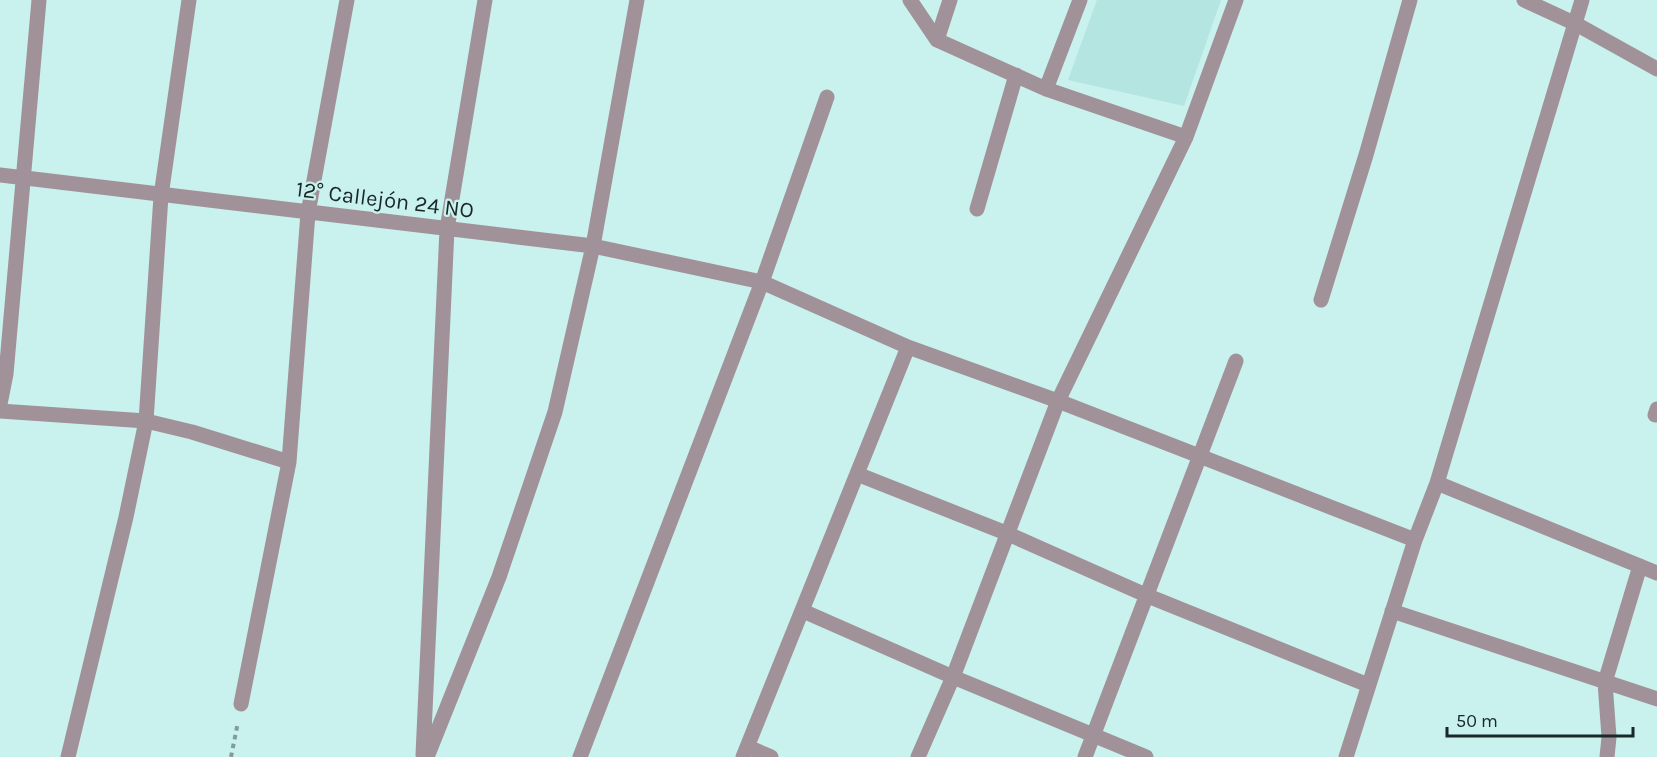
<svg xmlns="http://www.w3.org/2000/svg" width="1657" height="757" viewBox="0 0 1657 757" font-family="Karla,sans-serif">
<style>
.built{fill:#b5e5e1}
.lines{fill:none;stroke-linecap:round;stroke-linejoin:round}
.path{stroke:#809d9b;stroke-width:4;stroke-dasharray:4.5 4.5;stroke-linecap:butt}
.street{stroke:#a09298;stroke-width:15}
.labels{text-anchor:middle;stroke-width:4.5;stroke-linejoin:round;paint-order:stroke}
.street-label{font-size:22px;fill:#192827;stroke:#c9f1ed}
</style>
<rect width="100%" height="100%" fill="#c9f1ed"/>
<path class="built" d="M1097 0H1221L1184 106 1068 80Z"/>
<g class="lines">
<path class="path" d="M231 757 238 722"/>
<path class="street" d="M910 0 937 40 1046 89 1186 137
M1524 0 1576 24 1657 69
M937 40 950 0
M1046 89 1080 0
M0 175 593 246 762 282 827 97
M977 209 1016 75
M1321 300 1366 155 1410 0
M0 404 6 374 39 0
M0 411 146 421 192 432 289 462
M1655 415 1657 409
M857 474 1006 533 1148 596 1368 685
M1437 483 1582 0
M803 611 953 677 1146 757
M1392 611 1657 699
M241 704 289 462 308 213 347 0
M748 747 771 757
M423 755 447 229 485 0
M68 757 126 517 146 421 161 196 189 0
M427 757 499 577 555 412 593 246 637 0
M580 757 762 282 908 347 1058 401 1415 540
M743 757 908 347
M918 757 953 677 1058 401 1186 137 1236 0
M1085 757 1236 361
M1346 757 1415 540 1437 483 1657 573
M1607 757 1609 737 1605 682 1640 566"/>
</g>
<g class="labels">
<g class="street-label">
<text transform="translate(385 199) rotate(7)" y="8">12° Callejón 24 NO</text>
</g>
</g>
<path d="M1447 727v9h186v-9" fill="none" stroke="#192827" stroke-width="3"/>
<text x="1456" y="727" font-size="18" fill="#192827" stroke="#c9f1ed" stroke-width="4.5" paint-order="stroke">50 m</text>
</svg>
